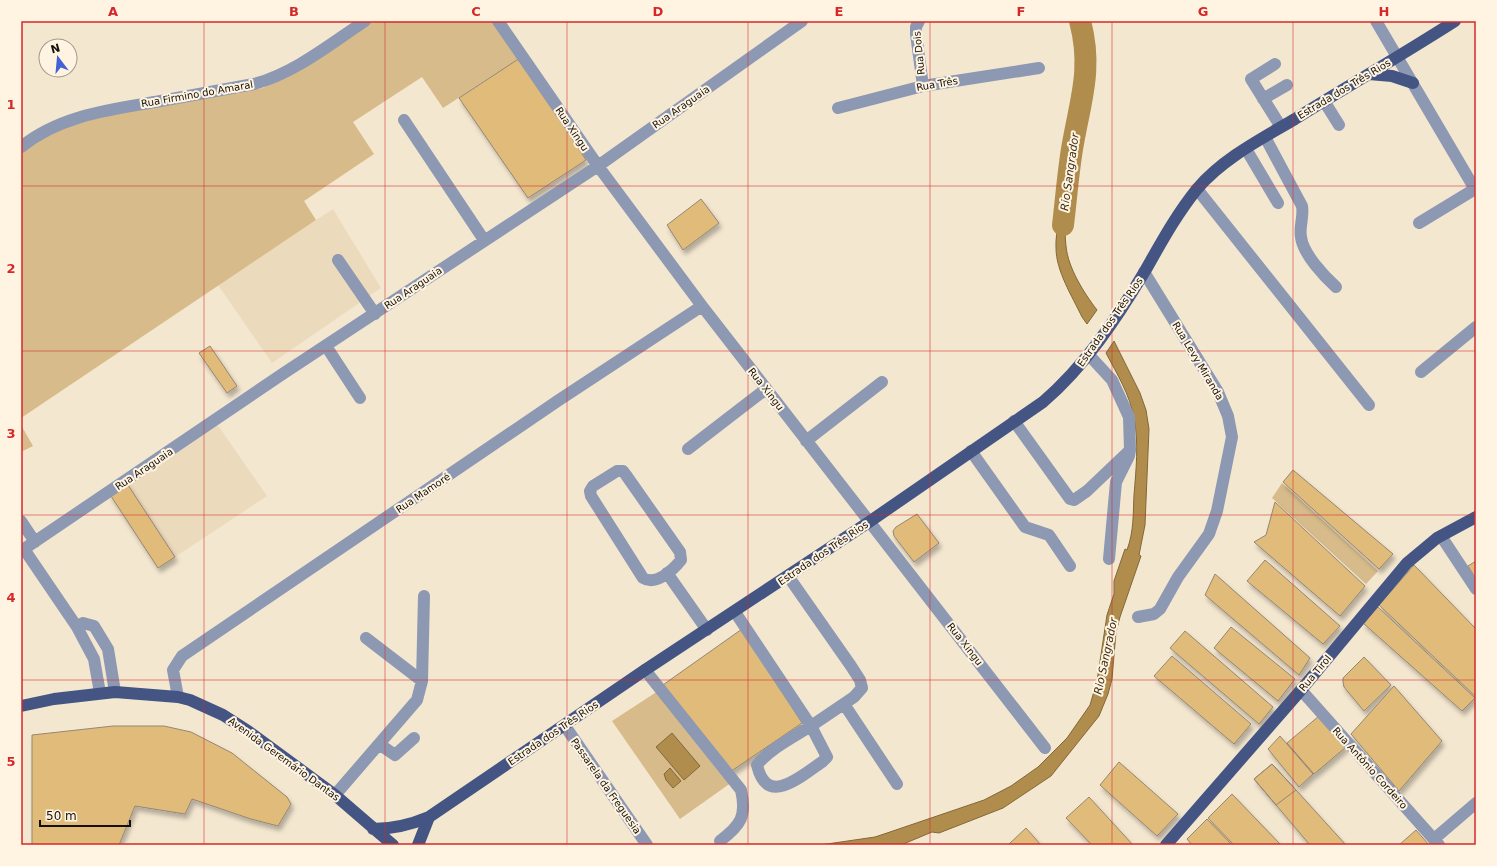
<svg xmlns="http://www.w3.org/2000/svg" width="1497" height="866" font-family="'DejaVu Sans',sans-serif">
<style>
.built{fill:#ecdabd}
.green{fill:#d7bb8a}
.water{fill:#b08d4c;stroke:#826838}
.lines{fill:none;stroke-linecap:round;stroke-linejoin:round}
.river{stroke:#b08d4c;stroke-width:22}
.building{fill:#e0bb7a;stroke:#948773;filter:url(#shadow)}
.minor{stroke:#8d98b3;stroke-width:12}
.major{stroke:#445583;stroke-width:12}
.grid{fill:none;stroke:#d62828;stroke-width:1;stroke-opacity:0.55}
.labels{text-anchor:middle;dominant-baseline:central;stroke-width:4;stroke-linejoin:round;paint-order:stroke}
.street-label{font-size:10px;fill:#151109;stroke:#fff4e2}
.water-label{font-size:11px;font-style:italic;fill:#3c2c0f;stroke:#fff4e2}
.neatline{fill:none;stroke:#d62828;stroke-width:1.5}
.grid-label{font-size:13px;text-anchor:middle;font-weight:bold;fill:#d62828}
</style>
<defs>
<filter id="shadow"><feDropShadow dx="2.5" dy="4.5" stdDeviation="2" flood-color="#0004"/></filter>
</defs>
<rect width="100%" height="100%" fill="#f4e7d0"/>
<path class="built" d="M333 209 381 288 272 363 218 285Z
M215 421 267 496 175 557 126 482Z"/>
<path class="green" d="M367 21H494L520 58 443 108 422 77 353 122 374 154 304 201 316 220 21 418V154L38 139 60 128 105 114 263 88 285 77Z
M21 425 33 446 21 452Z
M1282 483 1378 571 1366 584 1272 498Z
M658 691 735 780 680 819 612 721Z"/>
<path class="water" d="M1066 196C1066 213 1064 230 1066 246 1068 268 1084 293 1097 310L1087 324 1082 317C1072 296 1056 271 1056 248 1055 230 1062 213 1066 196Z
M1114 341 1140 393 1146 410 1149 429 1145 525 1139 555 1141 556 1120 617 1116 632 1112 679 1108 694 1099 716 1051 776 1003 808 939 833 932 832 901 845H820L875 837 887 833 984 800 1011 786 1038 767 1067 738 1090 705 1097 681 1107 615 1114 594V581L1125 549 1127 550C1134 531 1133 514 1134 495 1136 470 1139 443 1134 418 1130 395 1117 374 1106 353Z
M672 733 700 766 684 780 656 747Z
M670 768 681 781 673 788 666 780 664 774Z"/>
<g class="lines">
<path class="river" d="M1063 225C1066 200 1068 174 1072 149 1080 101 1093 70 1080 21"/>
</g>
<path class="building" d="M520 58 586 160 528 198 459 98Z
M701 199 719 223 683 250 667 225Z
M210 346 237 386 227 393 199 353Z
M1293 470 1393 554 1379 569 1283 482Z
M126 482 175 557 158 568 109 493Z
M1275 502 1365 586 1340 616 1254 542 1266 535Z
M917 514 939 543 914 562 894 536 893 531 896 527Z
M1265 560 1340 626 1323 644 1247 581Z
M1476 561V579L1468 566Z
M1414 565 1476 629V697L1379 605Z
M1215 574 1310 658 1299 675 1205 595Z
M1378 607 1475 698 1462 711 1363 623Z
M1231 627 1295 679 1278 701 1214 648Z
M742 629 802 723 730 772 660 687Z
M1185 631 1273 707 1259 724 1170 648Z
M1172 656 1251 724 1234 744 1154 676Z
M1364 657 1391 685 1364 711 1344 687 1343 682V678Z
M1394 686 1442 741 1399 791 1351 734Z
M1319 716 1346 747 1314 774 1287 743Z
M113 726H164L191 732 232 753 287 797 291 804 278 826 251 819 192 799 185 814 135 806 119 845H32V735Z
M1280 736 1313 774 1299 787 1268 749Z
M1119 762 1178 814 1157 836 1100 785Z
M1272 764 1296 790 1346 845H1310L1254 779Z
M1272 764 1296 790 1276 805 1254 779Z
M1232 794 1281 845H1234L1208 818Z
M1089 797 1133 845H1092L1066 818Z
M1207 819 1232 845H1192L1187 839Z
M1026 828 1041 845H1008Z
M1416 830 1429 845H1399Z"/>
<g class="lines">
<path class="minor" d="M498 21 598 166 702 306 1045 748
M919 21 916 27V34L923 86
M1376 21 1476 191
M1275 64 1251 79 1281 127
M1263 99 1287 85
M1324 101 1339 125
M838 108 923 86 1039 68
M404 120 484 240
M1265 137 1302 206C1304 217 1299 226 1301 237 1303 254 1324 276 1336 287
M21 147C59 116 108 110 155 102 188 96 221 90 254 84 295 73 330 44 365 21
M1246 149 1278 203
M1197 189 1369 405
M1419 223 1475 189
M338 260 375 314
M326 346 360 398
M1089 355 1112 380 1129 417 1130 450 1129 456 1116 482 1109 559
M1421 372 1476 327
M1014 421 1070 499 1074 500 1087 491 1128 452
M806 441 882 382
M688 449 766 389
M971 451 1025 527 1049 535 1070 566
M617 471H623L626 475 680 552 681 560C673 570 656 586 643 578L591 496 590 491 593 486Z
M21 521 35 542
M1441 536 1476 589
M24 549 77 627 94 659 100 693
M21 551 284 373 598 166 802 21
M667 573 707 630
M735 612 811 726 827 757 822 762C801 776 767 808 757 765 769 749 797 735 814 724L854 697 862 688 860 680 851 666 788 576
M1138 617 1154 614 1160 609 1178 577 1209 534 1217 511 1232 437 1228 416 1218 392 1144 272
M77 627 83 623 94 626 108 649 115 692
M366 638 422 681
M645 670 741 790C747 816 741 825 720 841
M1301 690 1439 845
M178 697 173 670 182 656 559 400 702 306
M844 704 897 784
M565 726 647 845
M379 744 395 755 414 738
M335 795 417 700 422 681 424 596
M1434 839 1476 803"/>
<path class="major" d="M1369 74 1392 76 1413 83
M21 706 54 699 115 692 178 697 190 700 223 715 248 731 335 795 393 845
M373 829C394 829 410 825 429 817L645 670 869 522 1043 402C1085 366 1117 318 1145 271 1161 243 1176 215 1197 189 1222 159 1261 139 1295 119 1348 86 1402 55 1455 21
M418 845 429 817
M1166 845 1301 690 1407 563 1437 538 1476 517"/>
</g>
<path class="grid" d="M204 21V845M385 21V845M567 21V845M748 21V845M930 21V845M1112 21V845M1293 21V845M21 186H1476M21 351H1476M21 515H1476M21 680H1476"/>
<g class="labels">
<g class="street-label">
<text transform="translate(919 53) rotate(-96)">Rua Dois</text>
<text transform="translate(937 84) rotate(-10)">Rua Três</text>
<text transform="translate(1344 89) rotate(-31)">Estrada dos Três Rios</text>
<text transform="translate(197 94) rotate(-10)">Rua Firmino do Amaral</text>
<text transform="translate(681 107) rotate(-35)">Rua Araguaia</text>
<text transform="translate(572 129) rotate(56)">Rua Xingu</text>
<text transform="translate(413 288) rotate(-34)">Rua Araguaia</text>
<text transform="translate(1110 322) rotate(-55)">Estrada dos Três Rios</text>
<text transform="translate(1198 361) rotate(59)">Rua Levy Miranda</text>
<text transform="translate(766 389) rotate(52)">Rua Xingu</text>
<text transform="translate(144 469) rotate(-34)">Rua Araguaia</text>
<text transform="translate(423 493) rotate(-34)">Rua Mamoré</text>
<text transform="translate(823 553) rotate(-34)">Estrada dos Três Rios</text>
<text transform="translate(965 644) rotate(52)">Rua Xingu</text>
<text transform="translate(1315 673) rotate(-50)">Rua Tirol</text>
<text transform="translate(553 733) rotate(-34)">Estrada dos Três Rios</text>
<text transform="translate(284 759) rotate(36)">Avenida Geremário Dantas</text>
<text transform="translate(1370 768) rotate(48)">Rua Antônio Cordeiro</text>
<text transform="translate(606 786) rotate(55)">Passarela da Freguesia</text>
</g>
<g class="water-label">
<text transform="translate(1070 172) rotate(-82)">Rio Sangrador</text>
<text transform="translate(1106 656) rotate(-78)">Rio Sangrador</text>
</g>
</g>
<rect width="1497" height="866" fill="none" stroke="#fff4e2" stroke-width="44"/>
<g transform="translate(58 58) rotate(344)"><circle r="19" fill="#fff4e2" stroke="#a1998b"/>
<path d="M0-3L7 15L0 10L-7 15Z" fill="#4262d5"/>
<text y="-6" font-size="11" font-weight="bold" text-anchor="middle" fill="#151109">N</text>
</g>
<path d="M40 820v6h90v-6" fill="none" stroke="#151109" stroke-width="2"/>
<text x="46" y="820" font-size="12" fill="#151109" stroke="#fff4e2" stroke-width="3" paint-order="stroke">50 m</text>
<rect x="22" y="22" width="1453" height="822" class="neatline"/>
<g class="grid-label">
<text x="113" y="16">A</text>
<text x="294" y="16">B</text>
<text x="476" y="16">C</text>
<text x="658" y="16">D</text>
<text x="839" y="16">E</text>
<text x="1021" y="16">F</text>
<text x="1203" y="16">G</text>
<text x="1384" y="16">H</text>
<text x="11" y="109">1</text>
<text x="11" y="273">2</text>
<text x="11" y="438">3</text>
<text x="11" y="602">4</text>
<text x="11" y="766">5</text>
</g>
</svg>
